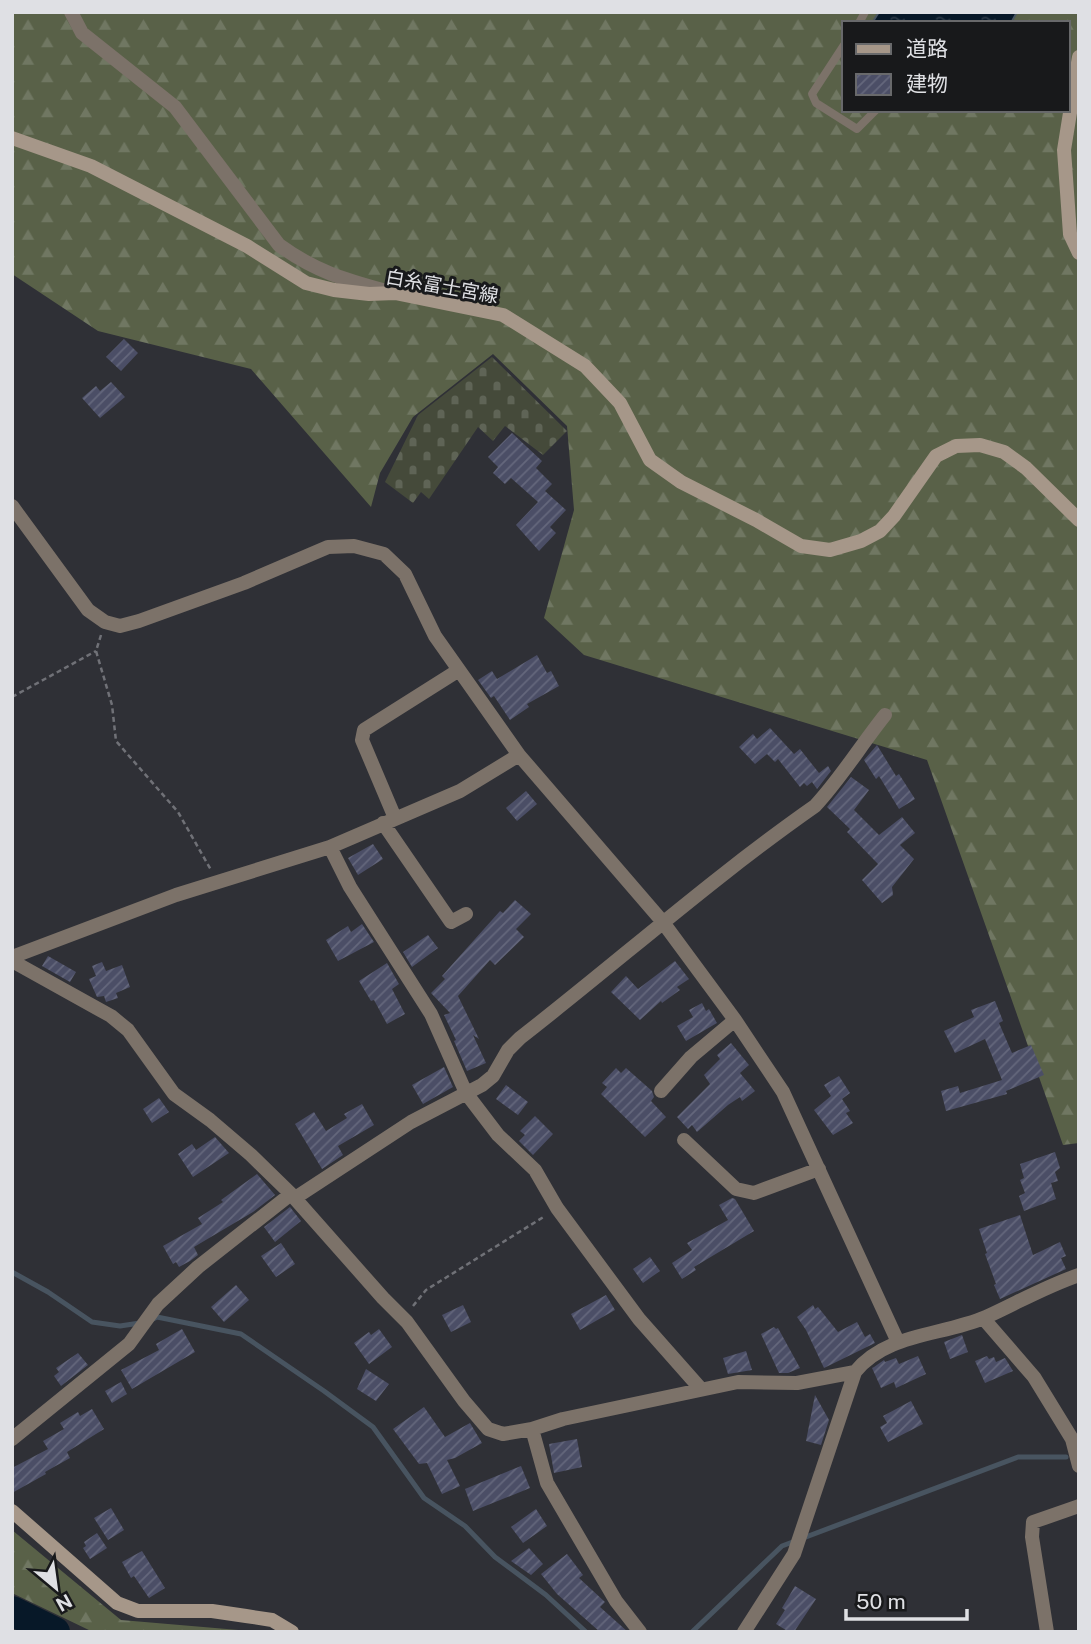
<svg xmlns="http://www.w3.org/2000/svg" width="1091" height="1644" font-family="'Public Sans','Noto Sans JP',sans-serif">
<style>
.forest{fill:url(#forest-firs);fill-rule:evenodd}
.cemetery{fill:url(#cemetery-stones)}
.water{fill:url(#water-ripples);stroke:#485460;stroke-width:2}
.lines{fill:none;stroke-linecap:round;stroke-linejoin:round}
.stream{stroke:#485460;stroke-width:5}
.river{stroke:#071828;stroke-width:30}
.building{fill:url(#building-hatch)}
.path{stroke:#707177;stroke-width:2.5;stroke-dasharray:5 3.5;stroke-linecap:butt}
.lane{stroke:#7c7269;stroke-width:8}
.street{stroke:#7c7269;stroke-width:14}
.secondary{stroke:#a69789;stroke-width:14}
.labels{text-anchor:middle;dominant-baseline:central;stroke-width:6;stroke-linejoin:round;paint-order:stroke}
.street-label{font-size:19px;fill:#dfe0e4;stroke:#18191b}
</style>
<defs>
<pattern id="forest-firs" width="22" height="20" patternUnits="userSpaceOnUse" patternTransform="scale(1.75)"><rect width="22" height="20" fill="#596148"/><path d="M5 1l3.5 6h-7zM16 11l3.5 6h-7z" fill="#707762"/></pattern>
<pattern id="cemetery-stones" width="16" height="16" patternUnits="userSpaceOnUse" patternTransform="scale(1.75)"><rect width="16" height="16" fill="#454a3a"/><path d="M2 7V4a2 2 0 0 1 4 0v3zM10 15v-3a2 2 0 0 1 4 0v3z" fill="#5f6456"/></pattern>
<pattern id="water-ripples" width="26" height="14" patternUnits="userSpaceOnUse" patternTransform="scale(1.75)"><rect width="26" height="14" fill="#071828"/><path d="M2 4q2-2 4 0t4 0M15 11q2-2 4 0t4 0" fill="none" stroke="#2b3947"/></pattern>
<pattern id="building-hatch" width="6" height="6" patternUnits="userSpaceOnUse" patternTransform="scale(1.75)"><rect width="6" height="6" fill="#4b4e66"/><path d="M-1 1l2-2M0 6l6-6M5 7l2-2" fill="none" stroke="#64677c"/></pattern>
</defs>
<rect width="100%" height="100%" fill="#2f3036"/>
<path class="forest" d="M12 12H1079V1143L1063 1145 927 760 584 655 544 618 574 510 567 426 493 354 413 417 380 473 371 507 251 369 98 331 12 274ZM844 23H1068V110H844Z
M12 1530 121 1620 263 1632H93L12 1593Z"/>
<path class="cemetery" d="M492 357 567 431 543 455 505 426 493 441 478 427 429 499 421 492 413 503 385 482 418 415Z"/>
<path class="water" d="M879 12H1017L1011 23H872Z"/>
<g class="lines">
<path class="stream" d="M12 1272 48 1292 92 1322 120 1326 140 1323
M153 1319 157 1317 241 1334 324 1391 373 1427 424 1498 465 1526 495 1557 546 1595 586 1632
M692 1632 782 1546 1018 1457H1066"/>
<path class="river" d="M12 1611 55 1632"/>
</g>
<path class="building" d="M124 339 138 353 121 371 106 357Z
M111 382 125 397 100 418 82 398 96 386 100 391Z
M512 433 542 461 536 468 552 484 545 491 566 510 550 527 556 533 539 551 516 525 538 502 511 478 505 484 493 473 498 467 488 457Z
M537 655 547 673 551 671 559 686 527 704 529 707 510 720 494 696 491 698 478 680 492 671 497 679Z
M770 728 794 754 800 749 819 773 828 766 831 771 817 789 812 782 807 786 804 783 800 787 778 759 775 762 767 754 755 764 739 747 753 734 757 739Z
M877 745 896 776 899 774 915 799 899 809 879 776 876 779 864 760Z
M851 777 869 790 854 810 879 835 902 817 915 833 900 845 914 859 892 887 893 895 882 903 862 880 878 864 847 832 850 829 827 807Z
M526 791 537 804 517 821 506 808Z
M373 844 383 859 358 875 348 858Z
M515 900 531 914 516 929 524 937 495 965 490 960 458 996 479 1039 473 1035 486 1063 467 1071 454 1041 456 1040 444 1015 450 1013 431 993 445 979 442 976 500 911 503 913Z
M362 924 374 942 338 961 326 940 348 926 351 932Z
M428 935 438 948 412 967 403 952Z
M48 956 76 972 70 982 42 966Z
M675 961 689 979 677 987 680 990 662 1003 661 1001 640 1020 611 992 626 976 638 989Z
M102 962 106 971 122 965 130 987 116 993 118 998 106 1002 104 996 97 997 89 979 96 976 92 966Z
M387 963 399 984 392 989 405 1014 387 1024 374 1000 371 1001 359 981Z
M995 1001 1003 1021 999 1023 1012 1053 1031 1045 1044 1075 1006 1091 1007 1094 946 1111 941 1091 958 1086 960 1093 1002 1080 985 1039 955 1053 944 1031 974 1017 971 1010Z
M702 1003 706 1011 709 1009 717 1023 686 1041 677 1026 693 1017 689 1010Z
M731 1043 749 1065 740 1073 755 1091 742 1101 740 1097 728 1105 697 1132 692 1125 688 1129 677 1117 710 1084 704 1075 720 1059 717 1055Z
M444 1067 453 1087 423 1104 412 1085Z
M616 1068 621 1073 626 1068 652 1091 654 1097 651 1101 666 1117 645 1137 601 1094 607 1087 602 1083Z
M839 1076 850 1093 842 1099 850 1111 846 1113 853 1123 833 1135 814 1110 831 1096 824 1085Z
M506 1085 528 1102 518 1115 496 1099Z
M159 1098 169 1112 152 1123 143 1109Z
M362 1104 374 1125 338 1146 343 1155 322 1169 295 1124 314 1112 326 1131 347 1118 344 1114Z
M535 1116 553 1134 533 1155 519 1141 525 1135 520 1131Z
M215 1137 229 1153 193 1177 178 1154 192 1144 196 1150Z
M1055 1152 1060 1168 1055 1172 1058 1181 1051 1183 1056 1199 1024 1211 1019 1196 1025 1193 1020 1180 1024 1178 1020 1164Z
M257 1174 275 1195 253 1212 194 1247 198 1255 190 1261 179 1267 176 1262 173 1264 163 1246 202 1224 198 1218 223 1202 221 1200Z
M732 1198 735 1199 754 1231 694 1267 696 1270 682 1279 672 1263 692 1250 687 1243 728 1220 719 1205Z
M290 1207 301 1221 275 1242 264 1227Z
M1020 1215 1033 1255 1060 1242 1066 1256 1061 1258 1066 1269 1000 1299 994 1285 996 1284 985 1254 987 1253 979 1229Z
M281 1243 295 1264 276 1277 261 1256Z
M650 1257 660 1271 643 1283 633 1269Z
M236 1285 249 1300 224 1322 211 1307Z
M606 1295 615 1310 580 1330 571 1314Z
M463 1305 471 1322 451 1332 442 1315Z
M813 1305 815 1309 818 1307 838 1332 857 1322 865 1337 870 1334 875 1343 824 1368 806 1330 797 1317Z
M774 1327 776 1329 778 1328 800 1368 788 1373H779L761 1334Z
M182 1329 195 1352 132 1389 121 1370 159 1350 156 1344Z
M379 1329 392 1347 369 1364 354 1343 369 1332 371 1335Z
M962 1335 968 1352 950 1359 944 1342Z
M746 1351 752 1370 728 1374 723 1358Z
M78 1353 88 1365 61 1386 54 1376 59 1372 56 1368Z
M918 1356 926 1374 896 1388 894 1382 881 1388 872 1368 874 1367 884 1360 885 1362 896 1358 899 1364Z
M987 1356 989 1359 994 1357 996 1362 1005 1358 1013 1371 985 1383 975 1361Z
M366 1369 389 1384 376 1401 357 1389Z
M121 1382 127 1394 112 1403 105 1391Z
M815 1395 829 1420 821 1445 806 1441Z
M911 1401 923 1424 888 1442 880 1427 887 1423 883 1416Z
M424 1407 445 1437 470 1423 482 1443 455 1458 447 1460 460 1486 442 1494 427 1463 419 1464 393 1429Z
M92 1409 104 1429 67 1452 70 1458 45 1472 46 1474 12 1493V1468L48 1449 43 1441 64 1429 60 1423 78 1412 80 1416Z
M577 1439 582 1467 554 1473 549 1444Z
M521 1466 530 1488 473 1511 465 1489Z
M111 1508 124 1530 108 1540 94 1518Z
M536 1509 547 1526 523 1543 511 1527Z
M97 1533 107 1548 90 1559 83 1548 86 1546 84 1542Z
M529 1548 543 1564 531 1575 511 1561Z
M142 1551 165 1588 149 1598 134 1576 131 1578 122 1562Z
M567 1554 583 1575 579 1578 605 1602 600 1607 628 1632H600L557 1594 541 1574Z
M795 1586 816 1599 794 1632H789L776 1624 785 1610 782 1608Z"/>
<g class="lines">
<path class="path" d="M101 635 96 651 112 705 116 741 178 812 211 870
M12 697 96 651
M413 1306 426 1290 545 1216"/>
<path class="lane" d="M859 23 865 12
M844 45 812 94 816 103 857 129 876 110"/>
<path class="street" d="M71 12 82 33 175 107 279 245C316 272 346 280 390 292
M12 506 88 610 105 622 120 626 139 621 244 583 328 547 354 546 384 554 405 574 435 636 519 755 662 921 735 1020 783 1092 898 1342
M395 818 362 740 364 730 459 670
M383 823 451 922 466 914
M330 847 350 887 431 1014 466 1093 498 1135 535 1170 557 1208 639 1319 700 1388
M12 957 176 895 330 847 460 791 519 755
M12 961 111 1016 128 1030 174 1094 210 1120 251 1155 291 1194 383 1298 407 1322 464 1401 488 1429 503 1434 532 1429 563 1419 738 1382 797 1383 855 1372
M661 1091 691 1057 735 1020
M684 1140 736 1189 754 1193 819 1169
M295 1198 411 1122 482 1085 493 1076 508 1050 520 1038C619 961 712 878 815 806 841 778 861 745 885 715
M983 1318 1034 1377 1072 1439 1079 1466
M532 1429 547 1483 616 1601 640 1632
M12 1439 129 1344 158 1304 198 1267 291 1194
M744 1632 794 1554 855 1372C886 1333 942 1336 986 1317 1017 1303 1046 1286 1079 1275
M1047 1632 1032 1537 1033 1522 1079 1506"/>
<path class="secondary" d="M1079 57 1064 150 1070 234 1079 253
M12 138 91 166 247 246 306 283 334 290 369 294 395 293 503 315 585 366 620 403 650 460 681 482 756 520 801 546 830 550 861 541 880 531 894 516 936 456 956 446 980 445 1004 452 1026 468 1079 520
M12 1511 117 1603 138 1611H212L246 1616 272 1620 292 1632"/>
</g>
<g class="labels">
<g class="street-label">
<text transform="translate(442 286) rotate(10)">白糸富士宮線</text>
</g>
</g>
<rect width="1091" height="1644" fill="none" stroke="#dfe0e4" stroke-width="28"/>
<rect x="842" y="21" width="228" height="91" fill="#18191b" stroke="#68696b" stroke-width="2"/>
<rect x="856" y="44" width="35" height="10" fill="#a69789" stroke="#68696b" stroke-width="2"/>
<text x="906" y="56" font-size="21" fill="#dfe0e4">道路</text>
<rect x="856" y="74" width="35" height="21" fill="url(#building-hatch)" stroke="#68696b" stroke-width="2"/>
<text x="906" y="91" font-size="21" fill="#dfe0e4">建物</text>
<g transform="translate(56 1588) rotate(151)" stroke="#18191b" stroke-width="5" paint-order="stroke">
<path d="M0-5L12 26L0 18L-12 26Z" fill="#dfe0e4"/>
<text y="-10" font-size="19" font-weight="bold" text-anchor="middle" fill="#dfe0e4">N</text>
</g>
<path d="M846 1609v10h121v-10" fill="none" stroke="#dfe0e4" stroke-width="3.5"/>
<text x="856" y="1609" font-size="21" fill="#dfe0e4" stroke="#18191b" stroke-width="5" paint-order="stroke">50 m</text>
</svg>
